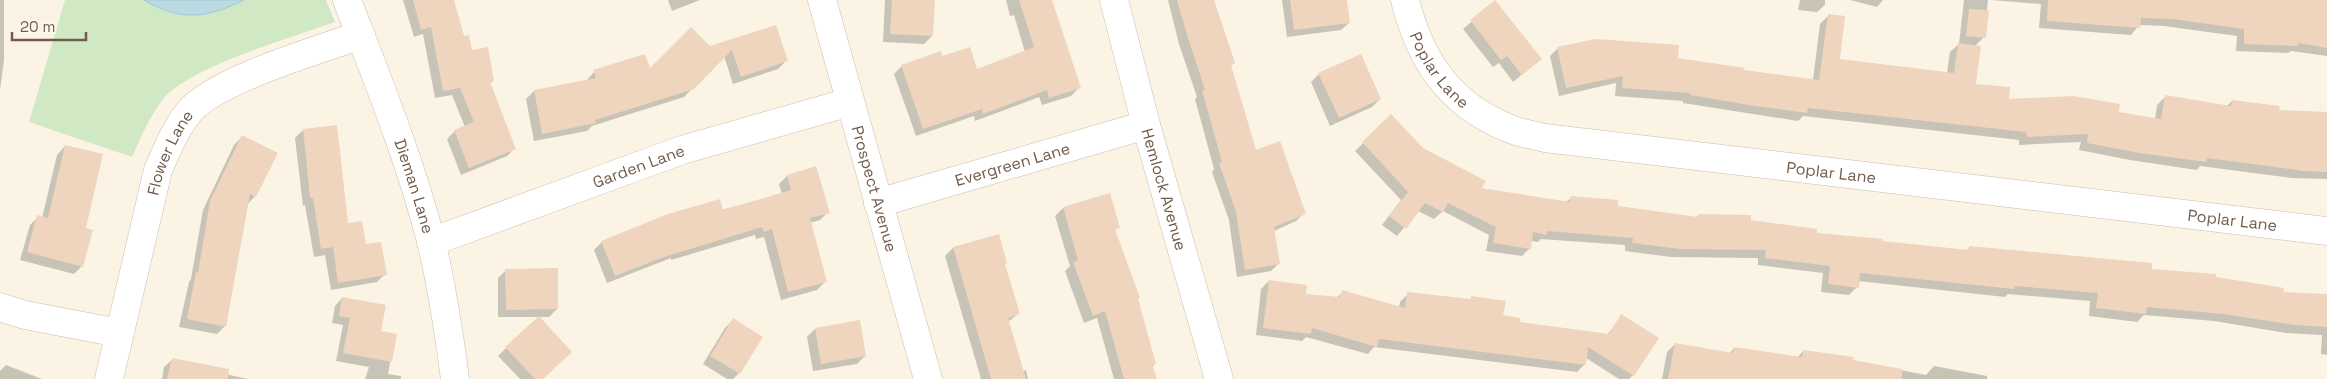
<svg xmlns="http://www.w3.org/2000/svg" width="2327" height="379" font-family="'Space Grotesk',sans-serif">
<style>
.green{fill:#d0e8c4}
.water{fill:#badbe3;stroke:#a1c9d4}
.shadow{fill:#0003}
.building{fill:#efd4be}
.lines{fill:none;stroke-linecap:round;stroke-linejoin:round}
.minor-casing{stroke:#ccbcac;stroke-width:29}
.tertiary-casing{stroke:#ccbcac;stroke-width:29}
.minor{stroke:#fff;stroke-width:28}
.tertiary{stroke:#fff;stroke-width:28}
.labels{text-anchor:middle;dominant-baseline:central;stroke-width:5;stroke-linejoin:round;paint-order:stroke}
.street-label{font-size:16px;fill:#725b4b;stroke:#fef7eb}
</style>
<rect width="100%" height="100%" fill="#fbf4e5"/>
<path class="green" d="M65 0H326L335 22C293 37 189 67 163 99 150 116 141 137 132 157L29 122Z"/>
<path class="water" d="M144 0H244C208 18 180 22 144 0Z"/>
<path class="shadow" d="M0 0H4V60L0 90Z
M403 0H453L464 37 471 51 493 81 489 84 515 148 507 156 461 175 447 139 455 131 465 127 452 95 435 98 423 34 414 37Z
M668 0H700L672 11Z
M885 0H934L932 36 924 44 883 42Z
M1006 0H1051L1079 88 1071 96 1042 105 1039 97 975 121 974 116 916 136 894 74 902 66 942 58 976 70 1025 52 1014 15 1010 16Z
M1168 0H1211L1234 63 1230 66 1255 151 1304 213 1296 221 1274 231 1279 263 1271 271 1237 277 1229 220 1212 172 1214 169 1195 99 1197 97 1179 44Z
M1282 0H1346L1349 23 1341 30 1287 37Z
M1800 0H1825V5L1817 12 1798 10Z
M1850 0H1883L1877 7Z
M1964 0H1988L1984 37 1975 46 1974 85 2007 100 2117 113 2155 120 2157 105 2165 97 2227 106 2232 101 2278 111 2327 113V179L2291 178 2200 166 2197 170 2130 160 2079 150 2081 142 2019 145V140L1803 116 1798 121 1683 103V101L1615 96 1616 83 1559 96 1550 56 1558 48 1676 59 1743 71 1813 80 1820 24 1828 16 1839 60 1947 73 1950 52 1959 44Z
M1991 0H2327V56L2291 51 2288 53 2236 51 2237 36 2164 26 2139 25 2131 35 2039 28 2041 4Z
M1495 2 1540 59 1513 82 1499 63 1493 67 1463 29Z
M775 27 786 61 778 69 733 84 724 56 684 97 592 126 587 131 534 141 526 99 534 91 586 81 594 72 649 71 710 47Z
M1319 74 1380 99 1372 107 1330 126 1311 82Z
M1391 116 1422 149 1481 189 1566 202 1571 198 1616 207 1696 218 1699 215 1750 221 1815 234 1881 242 1966 251 1969 248 2214 278 2282 293 2327 296V355L2321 354 2322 335 2286 333 2214 321 2144 315 2137 322 2089 316 2090 301 2008 294 2005 297 1858 281 1857 287 1849 295 1821 292 1823 273 1758 265V258L1671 257 1625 251V245L1541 239 1538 242 1531 241 1530 248 1522 256 1486 251 1489 235 1443 211 1434 219 1418 211 1397 236 1382 225 1401 200 1355 151Z
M303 130 347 225 365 245 385 274 377 282 331 290 325 255 314 257 305 205 303 206 295 138Z
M242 137 255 196 247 205 225 326 217 334 179 327 189 282 191 279 203 210 234 145Z
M65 146 84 229 82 266 74 274 20 260 30 225 38 217 42 218 57 155Z
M787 176 828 212 820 220 810 223 825 282 817 290 781 300 764 237 756 239 755 235 671 260V258L607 283 594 250 602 242 782 194 779 184Z
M1063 208 1118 227 1114 231 1137 300 1155 364 1152 367 1156 379H1114L1097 318 1084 323 1065 271 1070 266 1055 216Z
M998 235 1004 265 1018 314 1008 322 1023 371 1026 370 1028 379H981L945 256 953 248Z
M506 270 557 309 549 317H498V278Z
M1269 281 1304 295 1336 298 1343 292 1399 307 1400 302 1408 294 1469 300 1472 298 1502 317 1518 324 1607 335 1622 316 1633 375 1629 379H1619L1586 358 1585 364 1577 372 1374 347 1368 354 1306 337 1302 341 1256 335 1261 289Z
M342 298 380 332 395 335 388 374 401 376V379H365L369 367 336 361 343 325 332 323 335 306Z
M733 320 761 337 739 373 733 379H727L703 364 725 328Z
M859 322 865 356 857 364 813 371 807 337 815 329Z
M1675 344 1729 354 1734 348 1797 358 1803 351 1926 375 1934 366 1987 376V379H1662L1667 352Z
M506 348 542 379H520L498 356Z
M172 360 207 370 248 379H162L164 367Z
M6 365 42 379H0V371Z"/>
<path class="building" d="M413 0H454L464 36 469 35 472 50 488 47 494 81 490 82 516 149 469 168 454 130 474 122 460 88 443 91 431 27 421 30Z
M892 0H935L933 36 890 34Z
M1019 0H1052L1081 88 1049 98 1047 90 983 114 982 109 923 129 901 65 941 51 942 56 970 47 977 69 1034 47Z
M1177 0H1214L1235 63 1231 65 1256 150 1280 141 1306 214 1274 227 1280 264 1245 270 1236 212 1219 163 1222 162 1202 90H1205L1187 35Z
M1290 0H1347L1350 23 1294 30Z
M1495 0 1542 59 1522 75 1507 56 1501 60 1470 20Z
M2048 0H2327V48L2298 43V46L2244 44V29L2172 19 2141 18 2140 28 2047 21Z
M1969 9 1989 10 1986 38 1966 36Z
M1828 14 1845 16 1840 59 1954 73 1958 43 1981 46 1976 84 2010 87 2009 99 2073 96 2120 104 2119 112 2161 119 2165 95 2231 106 2232 100 2280 106 2279 110 2327 112V172L2304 171 2207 158 2206 162 2139 153 2087 143 2088 134 2027 137 2026 132 1808 108 1807 113 1755 106 1690 95V93L1622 88 1623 76 1566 88 1557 47 1596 39 1679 45 1678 58 1745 68 1744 70 1819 80Z
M776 25 788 61 741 77 732 50 694 89 595 120 596 123 542 134 534 90 596 78 593 70 645 54 650 68 691 27 710 46Z
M1361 54 1381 99 1339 118 1318 73Z
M1391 114 1423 148 1486 181 1482 188 1570 202 1571 196 1618 200V206L1698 217V214L1751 215V220L1817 229V233L1883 239 1882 241 1969 250V246L2152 263V269L2216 274V277L2284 288 2283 292 2327 294V327L2295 325 2223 314 2147 307 2146 314 2096 308 2098 293 2015 286 2014 289 1860 273 1859 288 1828 284 1830 266 1765 258 1766 250 1680 249 1632 243 1633 238 1547 231V235L1533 232 1531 249 1493 243 1496 227 1448 203 1443 212 1425 203 1406 229 1389 216 1408 192 1362 142Z
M337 125 348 223 362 221 366 244 381 242 387 275 338 283 333 247 321 249 313 198H310L303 129Z
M242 135 278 153 256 197 250 194 226 327 187 319 196 272 198 273 210 201Z
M65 145 103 154 86 228 93 230 83 267 27 252 37 215 48 218Z
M816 166 830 213 810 218 827 282 788 292 772 229 764 232 762 227 661 258 615 276 601 241 668 214 720 199 723 210 791 190 787 175Z
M1110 193 1120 228 1115 229 1140 298 1138 299 1156 364 1152 365 1157 379H1124L1105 311 1093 316 1073 262 1078 260 1063 207Z
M999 234 1007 263 1005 264 1020 314 1008 318 1026 379H991L953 247Z
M558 268V309L506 310 505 269Z
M1269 280 1307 285 1306 294 1340 297 1342 290 1405 308 1407 292 1471 299V296L1506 301 1503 315 1520 318V322L1609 334 1621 314 1659 338 1634 376 1588 347 1586 365 1379 339 1377 347 1312 328 1311 334 1263 328Z
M342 297 386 305 381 331 397 334 392 362 343 353 350 318 339 316Z
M539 316 572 352 543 379H535L505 347Z
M733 318 763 337 740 374 710 356Z
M860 320 866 356 821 364 815 328Z
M1675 343 1733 353 1734 347 1802 357 1803 350 1854 357 1853 360 1902 369V379H1668Z
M172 358 229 369 228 379H167Z"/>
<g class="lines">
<defs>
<g id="minor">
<path id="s1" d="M347 0C377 79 410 159 431 241 442 286 449 333 455 379"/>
<path id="s2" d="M1114 0 1146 125 1219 379"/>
<path id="s3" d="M1405 0C1420 60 1449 104 1508 128 1519 133 1533 135 1545 138L2327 231"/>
<path id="s4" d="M878 203 1146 125"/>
<path id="s5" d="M431 242 682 150 850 102"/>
<path d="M0 307 25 315 119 333"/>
<path id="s6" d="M109 379 158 170C167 150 175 129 189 112 215 80 319 50 361 35"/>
</g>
<g id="tertiary">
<path id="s7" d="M822 0 928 379"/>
</g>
</defs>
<use href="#minor" class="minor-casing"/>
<use href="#tertiary" class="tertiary-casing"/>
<use href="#minor" class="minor"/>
<use href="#tertiary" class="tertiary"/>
</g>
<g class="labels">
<g class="street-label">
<text stroke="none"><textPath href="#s3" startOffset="79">Poplar Lane</textPath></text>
<text stroke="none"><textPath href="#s6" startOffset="235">Flower Lane</textPath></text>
<text stroke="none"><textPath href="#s4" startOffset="140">Evergreen Lane</textPath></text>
<text stroke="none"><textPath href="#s5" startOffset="221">Garden Lane</textPath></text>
<text stroke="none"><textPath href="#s3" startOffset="498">Poplar Lane</textPath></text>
<text stroke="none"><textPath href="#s1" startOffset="198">Dieman Lane</textPath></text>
<text stroke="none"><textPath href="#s7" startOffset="196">Prospect Avenue</textPath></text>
<text stroke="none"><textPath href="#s2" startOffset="196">Hemlock Avenue</textPath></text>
<text stroke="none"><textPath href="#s3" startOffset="902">Poplar Lane</textPath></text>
</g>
</g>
<path d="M12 32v8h74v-8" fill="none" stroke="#725b4b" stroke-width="2.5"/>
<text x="20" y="32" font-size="15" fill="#725b4b" stroke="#fef7eb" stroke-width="4" paint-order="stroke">20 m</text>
</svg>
